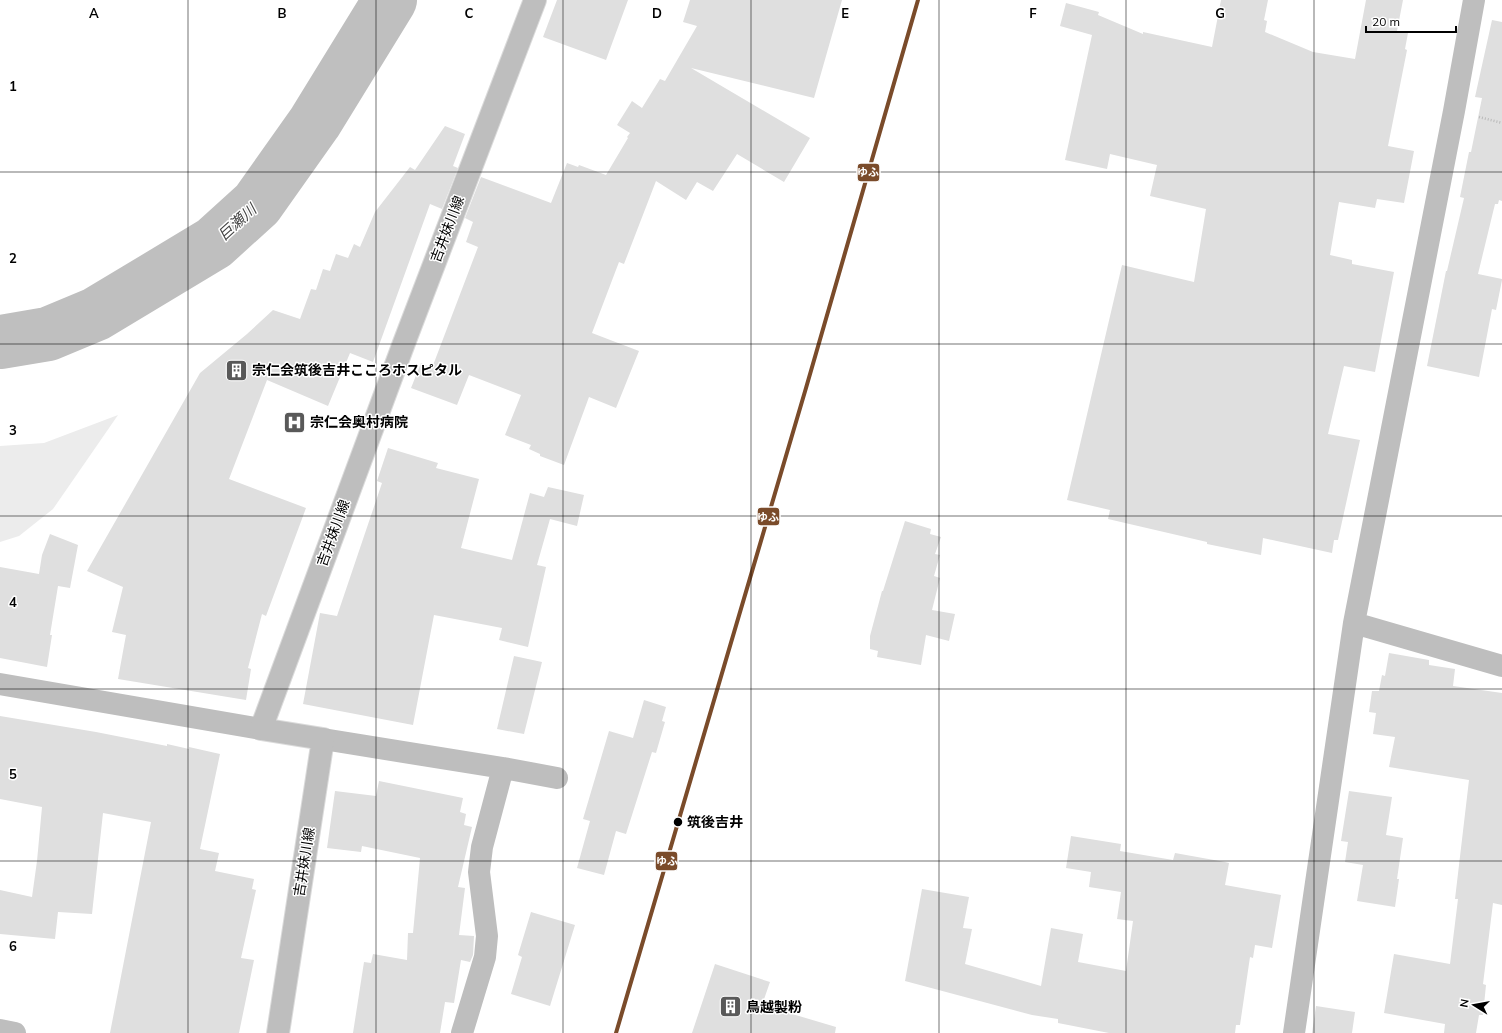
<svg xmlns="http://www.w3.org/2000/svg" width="1502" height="1033" font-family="Mulish,'Noto Sans JP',sans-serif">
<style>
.green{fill:#ececec}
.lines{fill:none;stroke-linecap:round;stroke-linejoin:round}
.river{stroke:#bfbfbf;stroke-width:54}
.building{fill:#dfdfdf}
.major-casing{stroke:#dbdbdb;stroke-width:24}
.path{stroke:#b9b9b9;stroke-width:2.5;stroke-dasharray:1 2;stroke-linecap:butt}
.minor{stroke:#bebebe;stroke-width:22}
.major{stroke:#bebebe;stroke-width:22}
.rail-1-casing{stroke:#fff;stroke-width:7}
.rail-1{stroke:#7a4b2a;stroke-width:4}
.grid{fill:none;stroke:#000;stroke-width:1;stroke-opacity:0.55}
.stop-dot{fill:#000;stroke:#fff;stroke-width:1.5}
.labels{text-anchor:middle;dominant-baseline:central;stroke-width:3;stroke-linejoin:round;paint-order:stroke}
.street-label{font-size:14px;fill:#000;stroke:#fff}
.poi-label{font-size:14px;font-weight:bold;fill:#000;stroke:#fff;text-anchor:start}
.stop-label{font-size:14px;font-weight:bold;fill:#000;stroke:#fff;text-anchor:start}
.water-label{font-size:15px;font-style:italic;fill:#444;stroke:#fff}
.grid-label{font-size:13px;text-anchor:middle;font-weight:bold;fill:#000;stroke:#fff;stroke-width:3;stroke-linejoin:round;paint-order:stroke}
.line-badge{stroke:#fff;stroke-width:1.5}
.badge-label{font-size:11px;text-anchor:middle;font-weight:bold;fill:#fff}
</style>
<rect width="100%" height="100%" fill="#fff"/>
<path class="green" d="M118 415 53 509 19 536 0 542V446L44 443Z"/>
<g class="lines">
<path class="river" d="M0 342 48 334 96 314 214 243 257 204 315 122 390 0"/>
</g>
<path class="building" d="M557 0H628L606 60 543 37Z
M690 0H842L814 98 691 68 810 138 784 182 737 154 713 191 697 182 686 200 656 181 624 264 619 262 592 333 639 351 616 408 589 397 564 465 540 456V454L529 449 531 445 505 435 521 395 469 375 457 405 411 388 421 363 432 368 478 247 466 242 473 222 465 218 481 177 551 203 567 163 578 167 579 165 606 175 628 138 627 137 630 133 617 125 632 101 642 108 660 79 665 81 697 26 683 22Z
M1221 0H1268L1264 20 1267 21 1265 32 1313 52 1355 59 1366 0H1403L1397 31 1408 33 1405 49 1407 50 1388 146 1414 151 1404 203 1377 199 1375 208 1339 202 1330 255 1352 260V264L1394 272 1375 372 1344 366 1328 434 1360 440 1338 540H1334L1332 553 1263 538 1261 555 1207 544V542L1108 519 1110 510 1067 500 1122 265 1194 282 1206 209 1150 196 1157 165 1110 154 1107 169 1065 160 1092 35 1060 26 1066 3 1099 12 1098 15 1143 34V32L1212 47Z
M1492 20 1502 22V201L1499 200 1498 204H1495L1478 274 1502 279V280L1496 310 1492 309 1479 377 1427 366 1446 271H1447L1464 198 1460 197 1469 152H1471L1482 98 1475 97Z
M445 126 465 134 453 166 458 168 442 209 430 204 373 362 350 353 328 406 267 380 229 479 306 508 266 616 262 614 248 668 251 669 246 700 118 679 126 635 112 632 123 587 87 571 200 373 247 334 273 310 300 319 311 289 316 290 323 269 330 271 336 254 348 258 354 244 360 247 375 212 410 167 415 170Z
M388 448 438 463 436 468 479 479 461 548 512 560 530 493 544 497 548 487 584 495 577 526 550 519 537 565 546 567 528 647 499 640 502 628 434 615 413 725 303 704 320 613 337 616 382 483 377 481Z
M905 521 931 529 930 534 941 537 935 554 940 555 934 576 940 578 932 610 955 614 949 641 926 635 921 665 877 657 878 651 870 649V636L882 591H883Z
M50 534 78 545 70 588 58 586 50 635H52L47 667 0 658V567L39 574 42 555Z
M1389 653 1429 660V665L1455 669 1453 686 1502 693V905L1493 903 1483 984 1486 985 1483 1015H1479L1476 1033H1444L1445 1024 1384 1013 1394 954 1450 964 1458 899H1455L1469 780 1389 767 1395 737 1373 734 1376 713 1369 712 1372 691H1379L1382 675 1385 676Z
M514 656 542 662 524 734 497 729Z
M644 700 666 707 662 721 665 722 656 753 652 752 626 834 616 831 604 875 577 868 590 821 583 819 609 731 633 738Z
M0 716 96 732 167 746V744L189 749V747L220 754 200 849 219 853 215 871 254 879 252 889 256 890 241 958 254 960 239 1033H110L151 822 103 813 92 914 58 912 55 939 0 934V890L32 897 37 861 42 807 0 799Z
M379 781 463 798 460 812 466 814 464 825 472 827 458 887 465 888 459 935 474 936 473 955 470 962 461 960 454 1003 445 1002 440 1033H353L364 962 371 963 373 954 407 960 408 933H413L420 858 362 846 361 852 327 848 335 791 376 796Z
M1349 791 1392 797 1386 835 1403 838 1397 879H1399L1395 907 1357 901 1363 865 1345 862 1348 842 1341 841Z
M1071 836 1121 844 1120 851 1173 860 1175 853 1225 862 1229 863 1225 885 1281 895 1272 948 1255 945 1253 958 1250 957 1240 1025H1236L1235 1033H1109L1058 1023V1019L1032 1015 905 981 922 889 969 897 963 928 972 929 965 964 1041 986 1051 928 1083 934 1078 962 1126 971 1133 921 1117 919 1121 892 1089 887 1091 872 1066 868Z
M531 912 575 925 550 1006 511 994 522 957 518 955Z
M715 964 770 982 762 1005 836 1027 835 1033H692Z
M1316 1006 1355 1012 1352 1033H1312Z"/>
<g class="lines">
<defs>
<path id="major" d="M278 1033 323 739 261 729 404 343 535 0"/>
</defs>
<use href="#major" class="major-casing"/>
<path class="path" d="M1479 117 1502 123"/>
<path class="minor" d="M1354 623 1502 666
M0 684 261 729
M323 739 503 768 557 778
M0 1030 15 1033
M462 1033 485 957 487 936 479 872 482 847 503 768
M1294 1033 1354 623 1454 111 1474 0"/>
<use href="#major" class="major"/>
<defs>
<path id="rail-1" d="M616 1033 806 388 918 0"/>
</defs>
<use href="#rail-1" class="rail-1-casing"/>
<use href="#rail-1" class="rail-1"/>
</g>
<path class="grid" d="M188 0V1033M376 0V1033M563 0V1033M751 0V1033M939 0V1033M1126 0V1033M1314 0V1033M0 172H1502M0 344H1502M0 516H1502M0 689H1502M0 861H1502"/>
<defs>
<symbol id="building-square" viewBox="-11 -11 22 22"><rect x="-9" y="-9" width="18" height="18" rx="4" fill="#595959" stroke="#fff"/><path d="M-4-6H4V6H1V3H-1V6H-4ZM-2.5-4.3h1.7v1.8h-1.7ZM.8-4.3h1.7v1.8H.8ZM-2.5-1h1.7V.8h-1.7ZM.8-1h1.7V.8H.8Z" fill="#fff"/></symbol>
<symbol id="hospital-square" viewBox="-11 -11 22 22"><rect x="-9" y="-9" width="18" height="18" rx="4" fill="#595959" stroke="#fff"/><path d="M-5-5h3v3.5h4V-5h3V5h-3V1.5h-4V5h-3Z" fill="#fff"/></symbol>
</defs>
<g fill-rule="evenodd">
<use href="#building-square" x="224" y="358" width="25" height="25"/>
<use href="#hospital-square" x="282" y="410" width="25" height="25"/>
<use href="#building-square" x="718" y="994" width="25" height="25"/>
</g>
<circle class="stop-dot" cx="678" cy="822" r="5"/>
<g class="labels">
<g class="street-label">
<text transform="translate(447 229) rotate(-69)">吉井妹川線</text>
<text transform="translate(333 533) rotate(-70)">吉井妹川線</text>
<text transform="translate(304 862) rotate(-81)">吉井妹川線</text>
</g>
<g class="poi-label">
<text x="252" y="370">宗仁会筑後吉井こころホスピタル</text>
<text x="310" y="422">宗仁会奥村病院</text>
<text x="746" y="1007">鳥越製粉</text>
</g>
<g class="stop-label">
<text x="687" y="822">筑後吉井</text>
</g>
<g class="water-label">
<text transform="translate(237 222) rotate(-42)">巨瀬川</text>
</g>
</g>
<g class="grid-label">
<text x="94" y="18">A</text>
<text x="282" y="18">B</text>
<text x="469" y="18">C</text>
<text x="657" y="18">D</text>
<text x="845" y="18">E</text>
<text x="1033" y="18">F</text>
<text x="1220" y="18">G</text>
<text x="13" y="91">1</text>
<text x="13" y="263">2</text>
<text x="13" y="435">3</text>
<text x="13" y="607">4</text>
<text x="13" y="779">5</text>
<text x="13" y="951">6</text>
</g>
<g class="line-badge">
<rect x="857" y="163" width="23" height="19" rx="4" fill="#7a4b2a"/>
<rect x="757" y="507" width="23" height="19" rx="4" fill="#7a4b2a"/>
<rect x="655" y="851" width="23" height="20" rx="4" fill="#7a4b2a"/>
</g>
<g class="badge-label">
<text x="868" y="176">ゆふ</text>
<text x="768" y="521">ゆふ</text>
<text x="667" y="865">ゆふ</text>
</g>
<g transform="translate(1474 1005) rotate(281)" stroke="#ffffff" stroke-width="3" paint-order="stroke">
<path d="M0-3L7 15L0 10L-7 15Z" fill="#000000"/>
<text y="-6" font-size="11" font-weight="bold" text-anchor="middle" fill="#000000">N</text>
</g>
<path d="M1366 26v6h90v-6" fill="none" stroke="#000000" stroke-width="2"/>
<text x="1372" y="26" font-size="12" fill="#000000" stroke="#ffffff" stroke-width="3" paint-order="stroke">20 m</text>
</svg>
